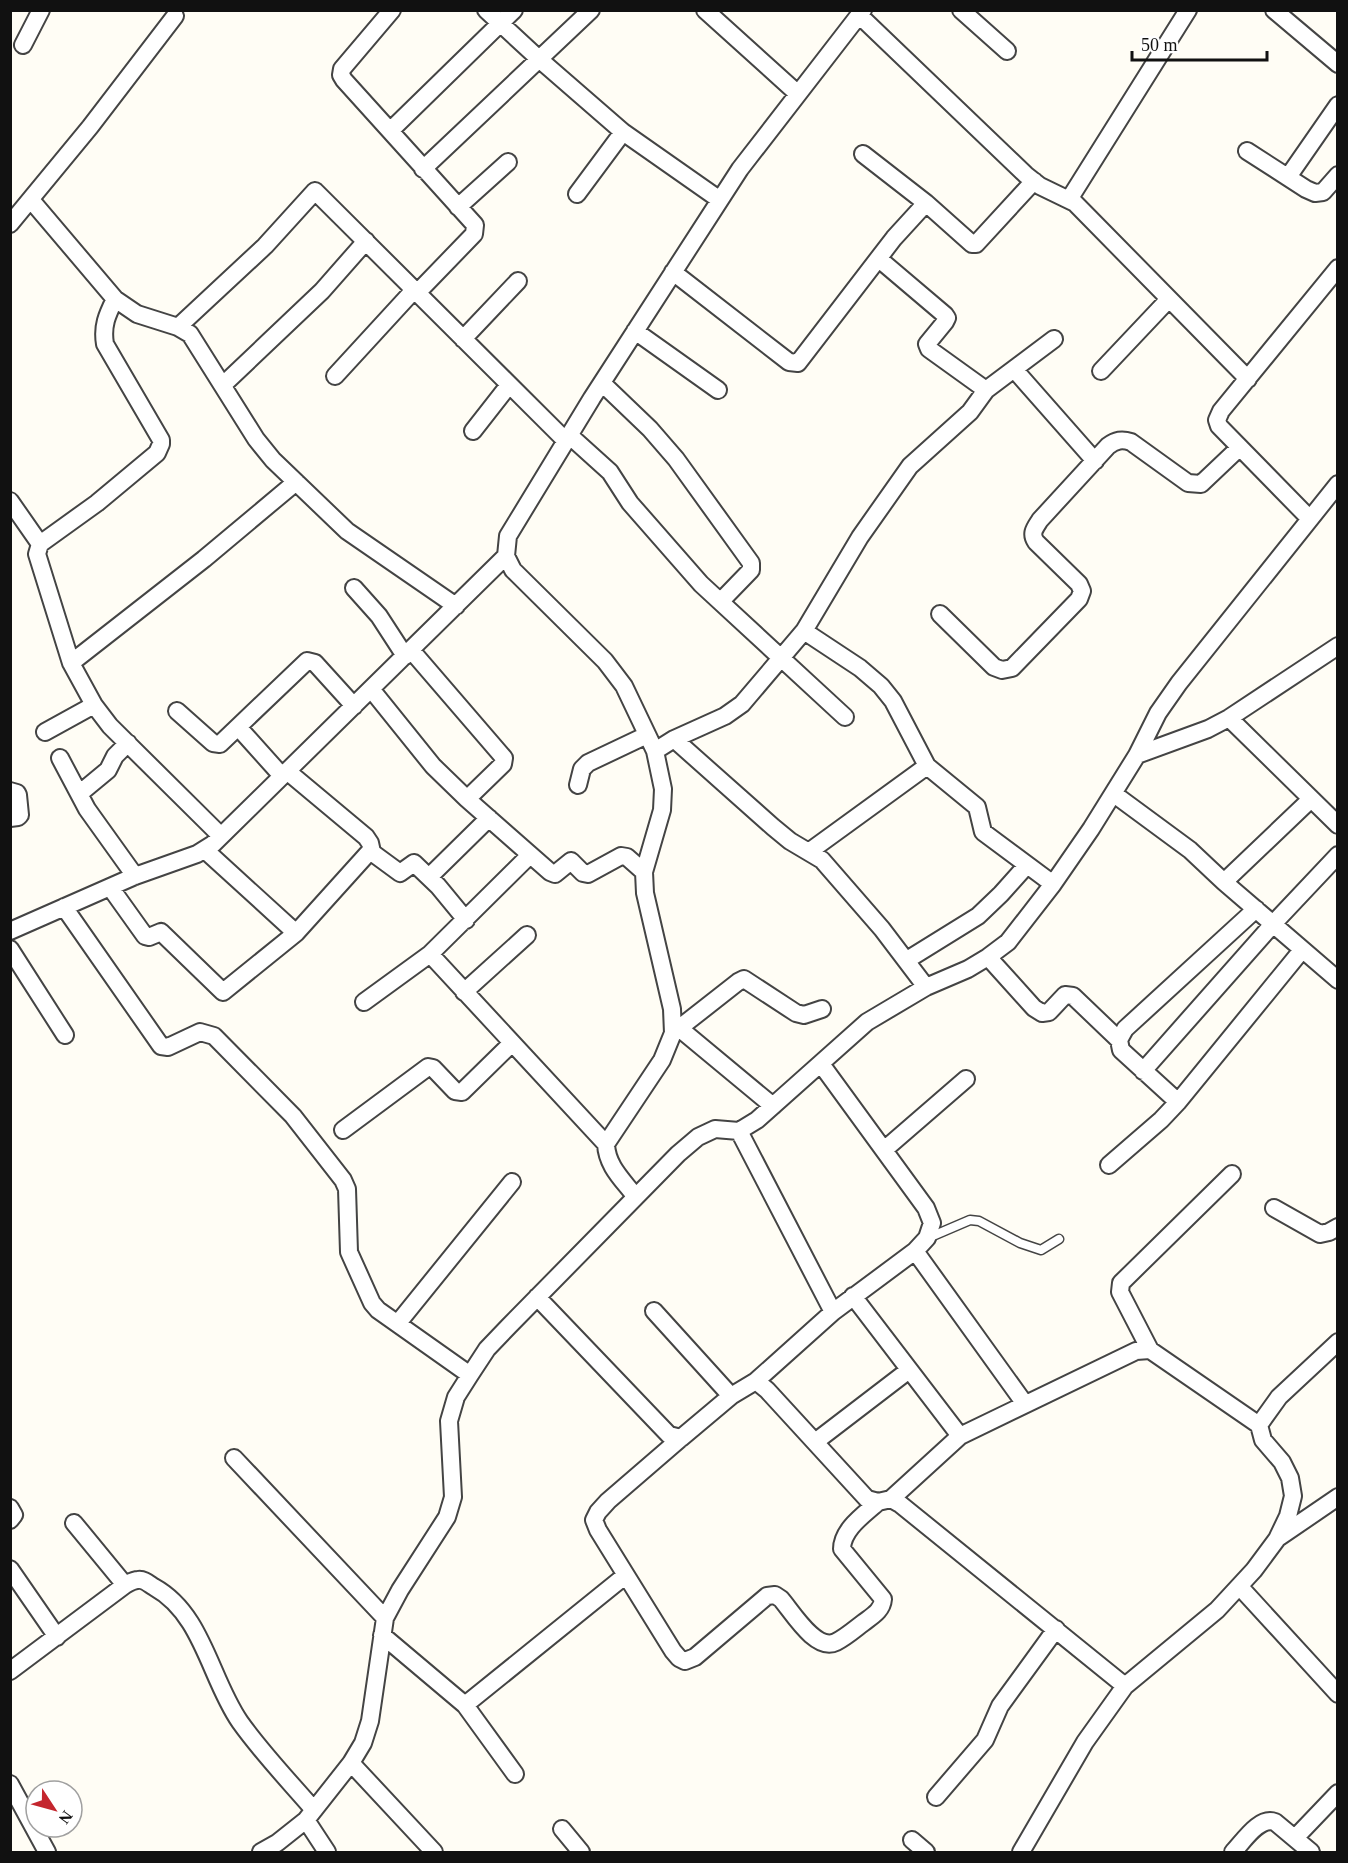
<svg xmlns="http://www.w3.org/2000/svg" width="1348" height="1863" font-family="Georgia,serif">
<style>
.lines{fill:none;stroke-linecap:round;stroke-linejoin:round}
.lane-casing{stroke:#444;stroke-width:11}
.street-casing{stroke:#444;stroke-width:20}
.lane{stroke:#fff;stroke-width:8}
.street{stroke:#fff;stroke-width:16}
</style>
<rect width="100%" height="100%" fill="#fffdf5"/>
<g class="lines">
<defs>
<path id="lane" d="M928 1238 970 1220 979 1221 1020 1243 1041 1250 1059 1239"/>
<path id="street" d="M392 10 342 69 341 75 344 80 475 225 474 234 417 293
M486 10 539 59 623 132 720 200
M705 10 798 94
M961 10 1007 51
M1188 10 1070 198 1248 379
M1274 10 1338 64
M859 15 1026 175 1040 186 1073 202
M23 45 41 10
M391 130 514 10
M1247 151 1306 189 1315 193 1323 192 1338 175
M863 154 926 203 972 244H976L1034 181
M423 169 591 10
M1288 177 1338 105
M577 194 623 132
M31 200 115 299 137 314 178 327 190 334 256 439 273 460 347 531 456 606
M458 207 508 162
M10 224 90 127 175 16
M879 259 945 315 947 318 945 322 927 344 929 349 986 390
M673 272 789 362 798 363 894 238 926 203
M115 299C107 315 102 326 105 344L161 440V444L157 453 97 503 40 544 37 554 71 663 94 705 110 726 221 836
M178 327 265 246 315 191 566 441
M635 331 718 390
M463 339 518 281
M1014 369 1095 461
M1101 371 1169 299
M335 376 414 290
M602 383 650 429 676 459 751 563V570L721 601
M223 385 322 291 366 241
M473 431 509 385
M569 435 610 472 630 503 701 584 845 717
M10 501 40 544
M1310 519 1219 426 1217 420 1221 411 1338 268
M354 588 379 616 405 656
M940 614 994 667 1002 670 1012 668 1079 599 1082 591 1079 584 1036 542C1030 533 1035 528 1040 520L1108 446C1116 440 1122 439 1131 442L1188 483 1201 484 1239 448
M804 631 860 668 881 686 893 701 927 766 977 807 983 832 1053 884
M411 650 504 758 503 764 467 799
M71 663 204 559 296 482
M371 689 433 766 467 799 550 872 555 874 571 861 583 873 588 874 621 856 627 857 644 872
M177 711 213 743 220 744 307 661 315 663 354 706
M1229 718 1338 825
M238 727 282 776
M45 732 94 705
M674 739 773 827 790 841 822 860 882 929 926 987
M655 751 624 686 605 661 513 570 506 556 508 536 592 398 740 169 863 10
M1137 755 1208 729 1229 718 1338 646
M60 758 87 809 135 876
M287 771 366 837 370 843 372 852
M578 785 582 769 588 763 647 735
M10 791 17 793 18 795 20 815 18 817 10 818
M79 794 108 770 115 756 128 743
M1114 794 1190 850 1224 882 1338 980
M205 850 296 933
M810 851 927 766
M429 877 489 818
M1224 882 1310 800
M110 887 145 936 149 937 161 932 223 992 296 933 370 851 400 873 414 863 438 886 466 920
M64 907 161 1046 168 1047 200 1032 214 1036 293 1116 343 1180 347 1189 349 1252 372 1303 378 1310 470 1375
M10 931 135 876 197 854 213 844 506 556
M10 949 65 1035
M430 954 606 1144
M988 957 1034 1008 1042 1013 1049 1012 1065 995 1073 996 1119 1040
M907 960 978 916 1001 894 1027 865
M464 992 527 935
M364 1002 430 954 530 855
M679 1028 773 1106
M673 1033 738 982 744 979 796 1013 804 1015 822 1009
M1143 1071 1273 924 1338 855
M1178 1102 1121 1050 1119 1040 1125 1029 1256 909
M343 1130 428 1067 433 1068 455 1091 462 1092 511 1044
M739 1131 833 1312
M884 1150 966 1079
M1109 1165 1161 1120 1178 1102 1302 950
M635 1196C622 1179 607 1166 606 1144L662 1060 673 1033 672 1009 645 893 644 872 662 810 663 789 655 751 674 739 725 716 742 704 804 631 860 537 910 466 970 412 986 390 1054 339
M1274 1208 1320 1234 1329 1232 1338 1227
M915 1251 1025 1404
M853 1296 960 1436
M537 1297 669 1435 681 1438 731 1396 756 1381 767 1390 867 1499 878 1502 891 1499 900 1504 1125 1686
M654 1311 731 1396
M398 1323 512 1182
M1150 1350 1120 1292 1121 1283 1232 1174
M756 1381 833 1312 915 1251 927 1238 932 1223 926 1208 821 1064
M681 1438 608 1501 598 1512 594 1520 598 1530 673 1651 679 1658 685 1661 695 1657 767 1596 775 1595 781 1599C793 1613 816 1652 836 1642 846 1637 855 1629 863 1623 872 1616 882 1611 883 1599L842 1549C842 1529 865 1514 878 1502
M815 1442 909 1370
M234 1458 385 1618
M891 1499 960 1436 1136 1351 1150 1350 1259 1425
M10 1508 14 1515 10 1520
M74 1523 125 1585
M1278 1538 1338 1497
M10 1569 57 1637
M1240 1587 1338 1694
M382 1635 465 1705 515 1774
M10 1671 125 1585C129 1583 133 1580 138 1580 144 1579 149 1584 154 1587 203 1614 210 1679 240 1722 262 1753 289 1781 314 1810
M465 1705 626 1575
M351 1763 434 1852
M10 1784 47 1852
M936 1797 985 1740 1000 1706 1056 1629
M306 1820 327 1852
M562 1829 581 1852
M1295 1838 1338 1793
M912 1840 926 1852
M261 1852 277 1843 306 1820 351 1763 363 1743 370 1721 385 1618 400 1590 447 1517 453 1497 449 1421 456 1397 470 1375 487 1349 509 1326 678 1154 698 1137 715 1129 739 1131 757 1120 867 1022 926 987 968 969 988 957 1008 942 1053 884 1091 829 1137 755 1158 713 1179 683 1338 484
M1021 1852 1085 1742 1125 1686 1217 1610 1254 1570 1277 1539 1288 1516 1293 1496 1290 1478 1282 1462 1263 1440 1259 1425 1279 1397 1338 1342
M1233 1852C1243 1842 1259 1816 1275 1822L1311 1852"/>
</defs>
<use href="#lane" class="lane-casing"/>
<use href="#street" class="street-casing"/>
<use href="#lane" class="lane"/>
<use href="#street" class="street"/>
</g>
<rect width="1348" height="1863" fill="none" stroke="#111111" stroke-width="24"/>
<g transform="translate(54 1809) rotate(126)"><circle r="28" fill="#ffffff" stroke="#a0a0a0" stroke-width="1.5"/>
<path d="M0-4.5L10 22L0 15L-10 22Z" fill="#c4262e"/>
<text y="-9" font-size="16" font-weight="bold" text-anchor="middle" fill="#111111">N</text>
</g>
<path d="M1132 51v9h135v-9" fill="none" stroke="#111111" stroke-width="3"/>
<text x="1141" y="51" font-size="18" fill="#111111" stroke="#ffffff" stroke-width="4.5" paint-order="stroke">50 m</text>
</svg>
